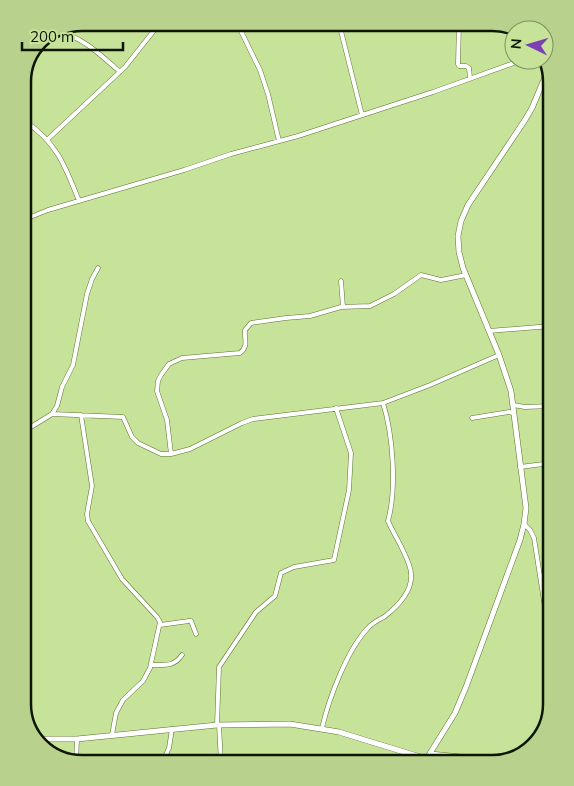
<svg xmlns="http://www.w3.org/2000/svg" width="574" height="786" font-family="Mulish,sans-serif">
<style>
.lines{fill:none;stroke-linecap:round;stroke-linejoin:round}
.street-casing{stroke:#5c742e;stroke-width:5}
.secondary-casing{stroke:#5c742e;stroke-width:6}
.street{stroke:#fff;stroke-width:4}
.secondary{stroke:#fff;stroke-width:5}
.rim{fill:none;stroke:#0d1600;stroke-width:2.5}
</style>
<rect width="100%" height="100%" fill="#c7e299"/>
<g class="lines">
<defs>
<path id="street" d="M237 23 260 70 268 94 279 141
M339 23 362 115
M459 23 458 64 459 66H466L469 68 470 78
M42 39C49 39 54 34 61 34 80 34 106 60 120 72
M23 120C56 141 65 165 79 201
M48 139 125 67 160 23
M23 220 48 210 184 170 231 154 298 136 433 92 522 60
M341 281 343 307
M489 331 551 326
M513 405 525 407 551 406
M52 414 57 406 62 387 73 365 87 294 92 279 98 268
M81 415 92 486 87 514 88 521 122 579 157 617 160 622 150 668 143 681 123 700 116 713 112 735
M472 418 509 412 514 413
M23 430 31 427 52 414 123 417 132 437 138 443 161 454H171L190 449 242 423 253 419 383 403 430 385 499 355
M171 454 167 420 157 391 158 381 161 375 169 364 182 358 240 353C249 346 244 339 245 330L251 323 286 318 310 316 341 307 370 306 394 294 421 275 441 280 466 275
M520 467 551 463
M524 524 530 530 534 538 549 633 551 659
M541 576 551 574
M160 625 189 621H191L196 634
M151 665C164 665 174 667 182 655
M217 725 219 667 256 612 275 596 281 573 294 567 334 560 349 490 351 453 336 408
M219 725 221 763
M322 728C329 698 347 650 368 628 372 623 378 620 384 617 397 607 413 591 411 573 410 559 394 535 388 521 397 488 393 435 383 403
M76 763 77 739
M162 763 169 748 172 729"/>
<path id="secondary" d="M36 739H77L217 725 290 724 339 732 427 759
M430 754 502 761
M424 763 455 713 466 687 520 540 524 524 526 508 511 391 499 355 463 268 459 252 458 236 461 221 468 205 525 120 532 108 548 70"/>
</defs>
<use href="#street" class="street-casing"/>
<use href="#secondary" class="secondary-casing"/>
<use href="#street" class="street"/>
<use href="#secondary" class="secondary"/>
</g>
<path d="M0 0H574V786H0ZM82 31H492A51 51 0 0 1 543 82V704A51 51 0 0 1 492 755H82A51 51 0 0 1 31 704V82A51 51 0 0 1 82 31Z" fill="#b8d28d" fill-rule="evenodd"/>
<path class="rim" d="M82 31H492A51 51 0 0 1 543 82V704A51 51 0 0 1 492 755H82A51 51 0 0 1 31 704V82A51 51 0 0 1 82 31Z"/>
<g transform="translate(529 45) rotate(275)"><circle r="24" fill="#c7e299" stroke="#7d905c"/>
<path d="M0-4L9 19L0 12L-9 19Z" fill="#7d3fb4"/>
<text y="-8" font-size="14" font-weight="bold" text-anchor="middle" fill="#0d1600">N</text>
</g>
<path d="M22 42v8h101v-8" fill="none" stroke="#0d1600" stroke-width="2.5"/>
<text x="30" y="42" font-size="15" fill="#0d1600" stroke="#c7e299" stroke-width="4" paint-order="stroke">200 m</text>
</svg>
